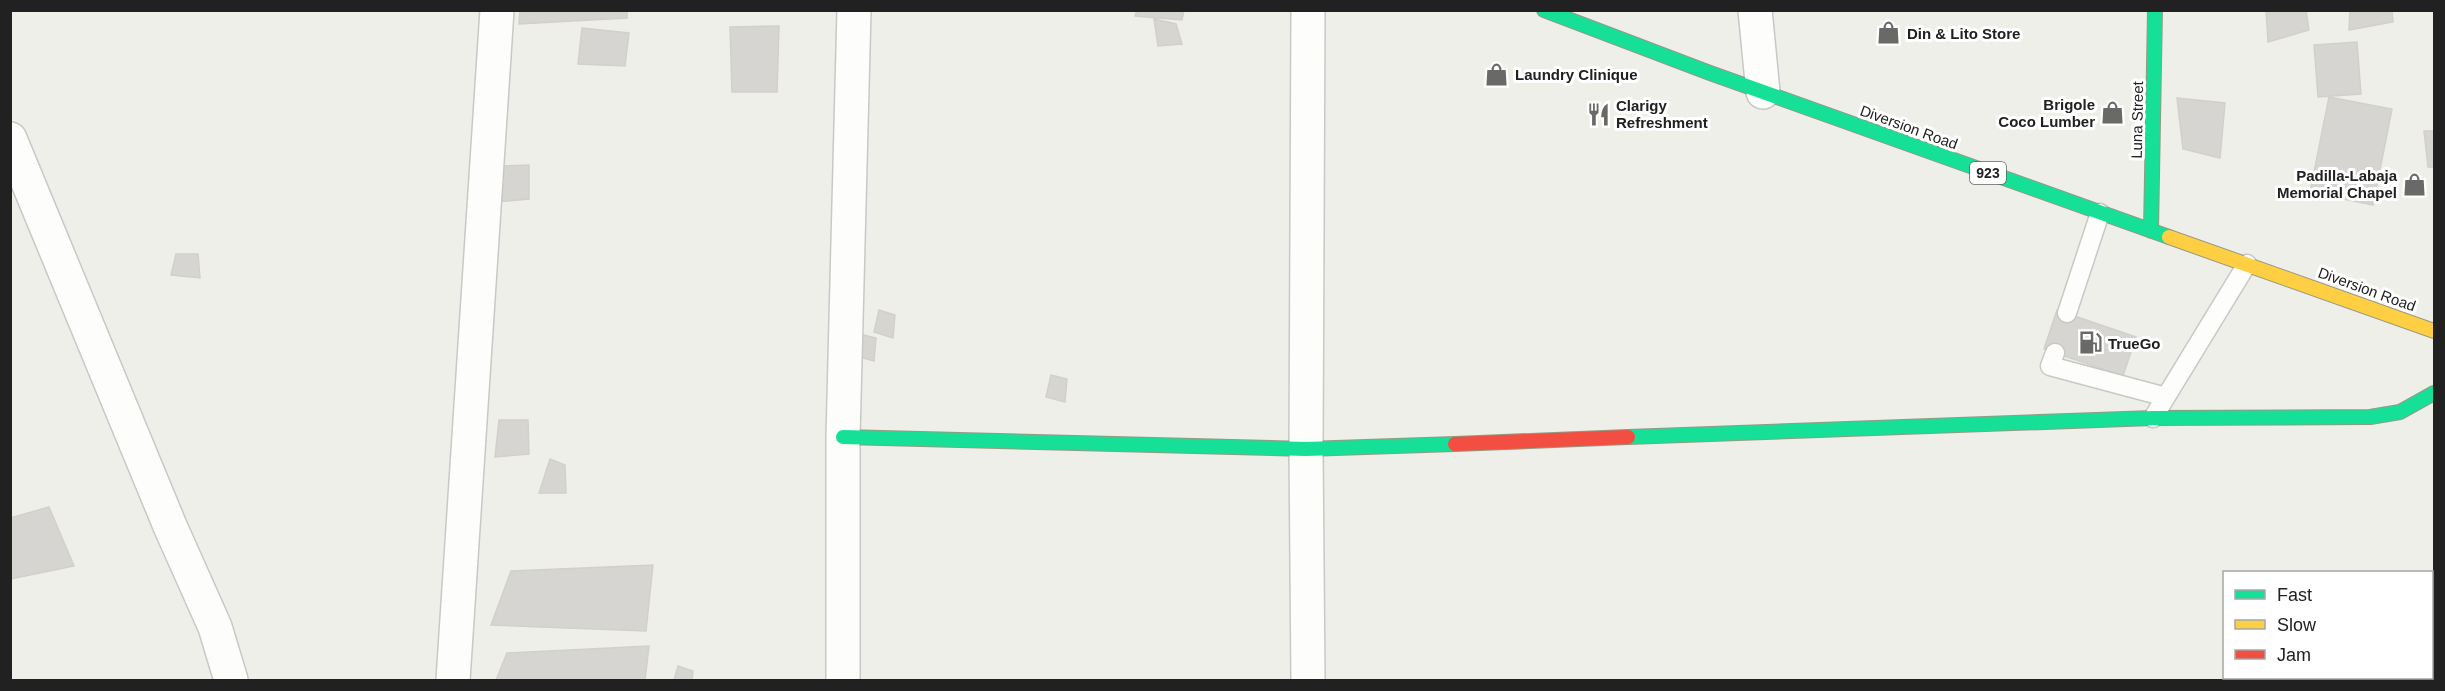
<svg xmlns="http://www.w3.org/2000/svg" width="2445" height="691" font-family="Arial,sans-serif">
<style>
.building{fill:#d6d5d1;stroke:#d2d0cb;stroke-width:1.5}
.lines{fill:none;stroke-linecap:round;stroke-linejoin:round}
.lane-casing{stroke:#c8c8c6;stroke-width:21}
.street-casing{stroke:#c8c8c6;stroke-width:36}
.fast-casing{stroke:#949a81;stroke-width:16}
.slow-casing{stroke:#949a81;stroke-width:16}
.jam-casing{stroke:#949a81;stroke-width:16}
.lane{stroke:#fdfdfc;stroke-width:18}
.street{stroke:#fdfdfc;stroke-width:33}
.fast{stroke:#16e098;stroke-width:14}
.slow{stroke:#ffcf43;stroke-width:14}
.jam{stroke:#f24e42;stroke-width:14}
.labels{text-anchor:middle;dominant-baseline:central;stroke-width:6;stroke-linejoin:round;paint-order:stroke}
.shield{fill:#fff;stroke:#646464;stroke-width:1.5}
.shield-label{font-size:14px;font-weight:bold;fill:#212121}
.poi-label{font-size:15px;font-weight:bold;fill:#212121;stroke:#fff;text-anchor:start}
.street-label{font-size:15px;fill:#212121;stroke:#fff}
</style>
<rect width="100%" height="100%" fill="#efefea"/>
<path class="building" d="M520 10H627V18L519 24Z
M1137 10H1184L1182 20 1135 16Z
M2266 10H2306L2309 30 2268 42Z
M2350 10H2392L2393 22 2349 30Z
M1154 19 1176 24 1182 44 1158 46Z
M779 26 777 92H732L730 27Z
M582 28 629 33 625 66 578 64Z
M2357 42 2361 94 2318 97 2314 45Z
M2329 97 2392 109 2373 205 2310 192Z
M2177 98 2225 103 2220 158 2183 149Z
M2424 131H2434V167H2428Z
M529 165V199L496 202 500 166Z
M176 254H198L200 278 171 275Z
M879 310 895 315 893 338 874 332Z
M2057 310 2136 337 2123 376 2044 349Z
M860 334 876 338 874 361 856 356Z
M1051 375 1067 379 1065 402 1046 397Z
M499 420H528L529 454 495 457Z
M550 459 565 465 566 493H539Z
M49 507 74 566 10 579V518Z
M653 565 646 631 491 625 511 571Z
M649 646 645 680H496L507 653Z
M678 666 693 671 692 680H674Z"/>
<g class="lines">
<defs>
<path id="lane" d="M2067 313 2100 213
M2055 353 2050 366 2166 397
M2153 418 2247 264"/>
<path id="street" d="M1308 10 1306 449 1308 680
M1755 10 1763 92
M10 139 170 526 215 627 231 680
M453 680 497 10
M843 680V437L854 10"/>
<path id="fast" d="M1544 10 1710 73 2169 237
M2151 231 2155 10
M843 437 1306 449 1455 444
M1628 437 2153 418 2370 417 2400 412 2434 393"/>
<path id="slow" d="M2169 237 2434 331"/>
<path id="jam" d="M1455 444 1628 437"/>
</defs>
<use href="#lane" class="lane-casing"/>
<use href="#street" class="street-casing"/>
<use href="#fast" class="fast-casing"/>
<use href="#slow" class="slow-casing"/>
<use href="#jam" class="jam-casing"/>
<use href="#lane" class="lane"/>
<use href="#street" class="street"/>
<use href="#fast" class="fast"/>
<use href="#slow" class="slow"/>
<use href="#jam" class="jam"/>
</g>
<defs>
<symbol id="shop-bare" viewBox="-9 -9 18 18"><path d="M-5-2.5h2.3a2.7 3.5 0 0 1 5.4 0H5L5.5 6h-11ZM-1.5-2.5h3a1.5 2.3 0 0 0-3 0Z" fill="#696967" stroke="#fff" stroke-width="2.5" paint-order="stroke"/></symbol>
<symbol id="restaurant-bare" viewBox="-9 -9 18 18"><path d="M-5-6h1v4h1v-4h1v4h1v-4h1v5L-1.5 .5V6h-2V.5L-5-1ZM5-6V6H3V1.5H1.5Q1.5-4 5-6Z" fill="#696967" stroke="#fff" stroke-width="2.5" paint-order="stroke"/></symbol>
<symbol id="fuel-bare" viewBox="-9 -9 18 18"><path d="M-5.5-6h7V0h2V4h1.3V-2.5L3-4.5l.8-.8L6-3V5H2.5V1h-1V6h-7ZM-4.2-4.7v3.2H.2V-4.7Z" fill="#696967" stroke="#fff" stroke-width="2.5" paint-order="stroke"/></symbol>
</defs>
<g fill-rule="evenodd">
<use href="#shop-bare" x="1872" y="16" width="33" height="33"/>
<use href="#shop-bare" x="1480" y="58" width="33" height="33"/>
<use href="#shop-bare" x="2096" y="96" width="33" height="33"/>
<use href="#restaurant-bare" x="1582" y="98" width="33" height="33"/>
<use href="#shop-bare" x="2398" y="168" width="33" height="33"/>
<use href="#fuel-bare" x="2074" y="326" width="33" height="33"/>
</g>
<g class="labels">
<rect class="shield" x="1970" y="162" width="36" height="22" rx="4.5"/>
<g class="shield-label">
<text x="1988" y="173">923</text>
</g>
<g class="poi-label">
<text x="1907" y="33">Din &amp; Lito Store</text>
<text x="1515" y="74">Laundry Clinique</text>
<text x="2095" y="104" text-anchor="end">Brigole<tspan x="2095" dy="17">Coco Lumber</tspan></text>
<text x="1616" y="105">Clarigy<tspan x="1616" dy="17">Refreshment</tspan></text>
<text x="2397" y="175" text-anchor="end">Padilla-Labaja<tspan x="2397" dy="17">Memorial Chapel</tspan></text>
<text x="2108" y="343">TrueGo</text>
</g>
<g class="street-label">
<text transform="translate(2137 120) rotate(-89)">Luna Street</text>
<text transform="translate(1909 127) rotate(20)">Diversion Road</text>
<text transform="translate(2367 289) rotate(20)">Diversion Road</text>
</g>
</g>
<rect width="2445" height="691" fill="none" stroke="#212121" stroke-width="24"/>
<rect x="2223" y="571" width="210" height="108" fill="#ffffff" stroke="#a6a6a6" stroke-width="1.5"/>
<rect x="2235" y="590" width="30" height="9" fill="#16e098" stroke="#a6a6a6" stroke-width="1.5"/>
<text x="2277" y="601" font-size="18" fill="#212121">Fast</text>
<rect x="2235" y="620" width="30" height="9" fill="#ffcf43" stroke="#a6a6a6" stroke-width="1.5"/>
<text x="2277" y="631" font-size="18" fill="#212121">Slow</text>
<rect x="2235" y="650" width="30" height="9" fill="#f24e42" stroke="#a6a6a6" stroke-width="1.5"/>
<text x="2277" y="661" font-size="18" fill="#212121">Jam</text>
</svg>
